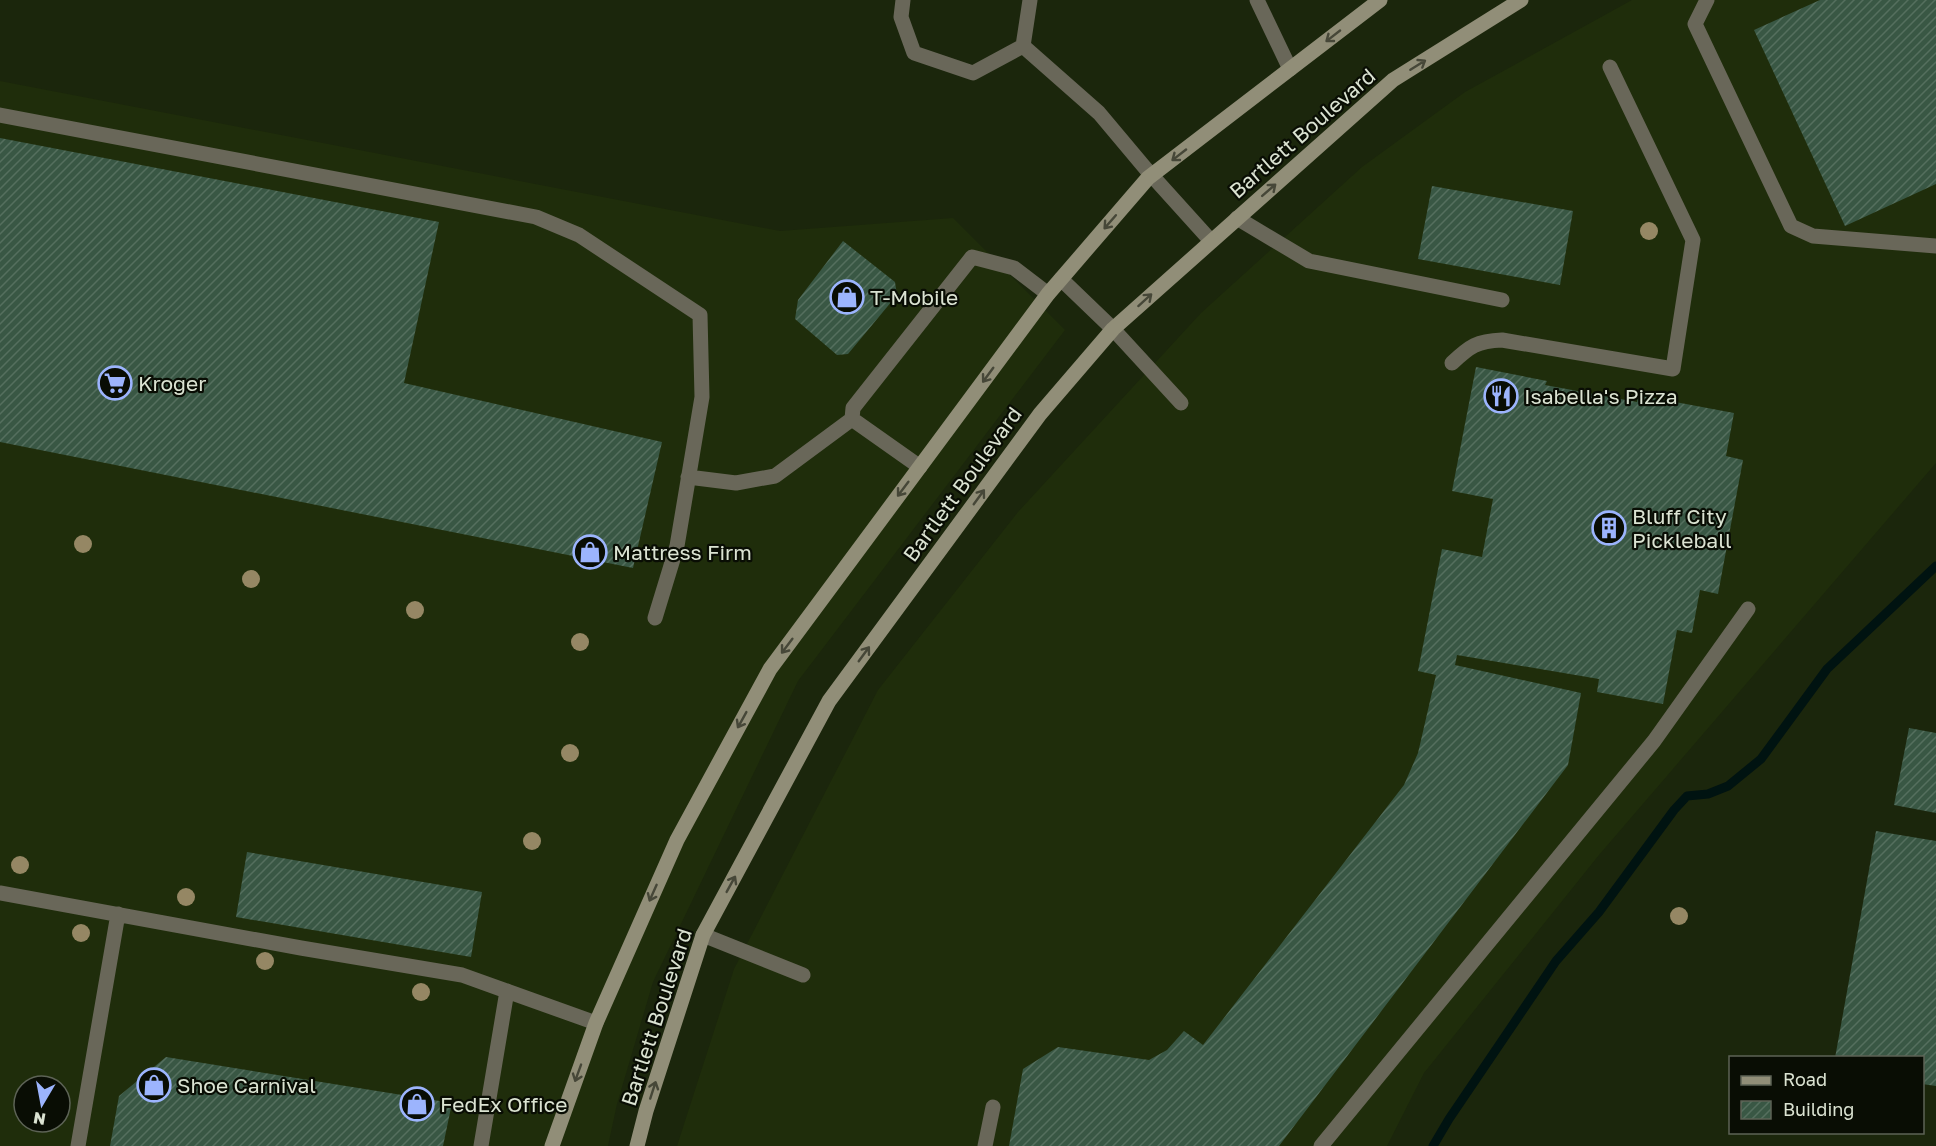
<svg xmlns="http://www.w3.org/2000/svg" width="1936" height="1146" font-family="'Golos Text',sans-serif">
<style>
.built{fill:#1f2d0b;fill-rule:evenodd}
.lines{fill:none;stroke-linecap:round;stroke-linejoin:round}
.stream{stroke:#001311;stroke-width:9}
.building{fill:url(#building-hatch)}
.lane{stroke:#696759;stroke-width:15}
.secondary{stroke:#918e78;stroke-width:15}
.tree{fill:#958764}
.oneway{stroke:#464738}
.labels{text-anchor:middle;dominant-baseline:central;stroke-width:4.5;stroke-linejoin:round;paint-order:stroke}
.street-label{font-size:21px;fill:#dbe3d2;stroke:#090d04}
.poi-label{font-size:21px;fill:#dbe3d2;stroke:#090d04;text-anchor:start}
</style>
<defs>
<pattern id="building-hatch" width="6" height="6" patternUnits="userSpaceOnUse" patternTransform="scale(1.5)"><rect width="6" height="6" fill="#395744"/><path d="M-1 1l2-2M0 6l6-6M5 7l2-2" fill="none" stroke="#556f5e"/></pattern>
</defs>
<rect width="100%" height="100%" fill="#1b260c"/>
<path class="built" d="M1632 0H1936V463L1599 855 1424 1073 1387 1146H677L734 969 878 690 1018 512 1201 313 1362 167 1465 92Z
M0 81 780 231 953 218 1065 330 798 681 653 982 617 1104 608 1146H0ZM24 1086H60V1122H24Z"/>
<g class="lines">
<path class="stream" d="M1433 1146 1449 1119 1556 961 1599 912 1674 810 1687 796 1708 794 1728 786 1761 759 1827 669 1936 566"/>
</g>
<path class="building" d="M1820 0H1936V184L1845 226 1754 30Z
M0 138 439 222 404 383 662 442 633 568 0 442Z
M1432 186 1573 211 1560 285 1418 259Z
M843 241 895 282 897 295 848 354 837 355 795 319 798 300Z
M1476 367 1547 381 1545 385 1637 402 1638 395 1734 413 1726 456 1743 460 1718 594 1700 590 1692 633 1677 630 1663 704 1597 692 1599 679 1457 655 1455 665 1581 693 1568 765 1279 1146H1009L1023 1069 1058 1047 1149 1060 1167 1050 1184 1031 1203 1045 1404 785 1418 753 1436 675 1418 671 1442 549 1482 557 1493 499 1452 491Z
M1909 728 1936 733V813L1894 805Z
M1876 831 1936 841V1086L1922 1084V1058H1835Z
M247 852 482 892 471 957 236 917Z
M166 1057 452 1103 443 1146H110L119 1096Z"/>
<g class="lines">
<path class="lane" d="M903 0 901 17 914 53 973 73 1023 46 1099 113 1146 169 1211 241
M1257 0 1290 69
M1707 0 1695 24 1791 226 1813 236 1936 246
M1023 46 1030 0
M0 115 536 217 579 235 700 315 702 397 677 546 655 618
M1237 218 1309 261 1502 300
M1061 279 1113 329 1181 403
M1452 363C1470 346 1477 341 1502 340L1673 369 1693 240 1610 67
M920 467 852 419 853 408 972 257 1014 268 1048 294
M688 477 736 483 775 476 852 419
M0 893 301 948 462 975 596 1023
M703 935 803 975
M78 1146 118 914
M481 1146 507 991
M985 1146 993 1107
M1321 1146 1654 741 1748 609"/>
<path class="secondary" d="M552 1146 596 1023 677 840 770 669 1048 294 1148 178 1380 0
M637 1146 646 1111 703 935 829 701 1040 414 1113 329 1393 80 1521 0"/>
</g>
<g class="tree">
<circle cx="1649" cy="231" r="9"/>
<circle cx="83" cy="544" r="9"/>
<circle cx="251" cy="579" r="9"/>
<circle cx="415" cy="610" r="9"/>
<circle cx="580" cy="642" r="9"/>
<circle cx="570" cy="753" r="9"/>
<circle cx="532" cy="841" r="9"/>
<circle cx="20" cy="865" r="9"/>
<circle cx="186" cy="897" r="9"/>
<circle cx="1679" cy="916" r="9"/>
<circle cx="81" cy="933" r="9"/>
<circle cx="265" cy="961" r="9"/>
<circle cx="421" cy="992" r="9"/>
</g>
<defs><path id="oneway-shaft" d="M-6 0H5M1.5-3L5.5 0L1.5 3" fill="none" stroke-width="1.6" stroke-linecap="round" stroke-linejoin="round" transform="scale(1.5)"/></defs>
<g class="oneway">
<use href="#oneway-shaft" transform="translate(1333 36) rotate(142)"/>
<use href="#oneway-shaft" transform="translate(1418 65) rotate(-32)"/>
<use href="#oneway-shaft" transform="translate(1179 155) rotate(142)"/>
<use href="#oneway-shaft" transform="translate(1269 190) rotate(-41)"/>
<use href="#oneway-shaft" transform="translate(1110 222) rotate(131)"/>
<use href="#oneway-shaft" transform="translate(1145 300) rotate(-42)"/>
<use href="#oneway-shaft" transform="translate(988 375) rotate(126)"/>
<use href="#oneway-shaft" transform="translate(903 489) rotate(127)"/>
<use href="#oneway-shaft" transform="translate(979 497) rotate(-54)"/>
<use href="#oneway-shaft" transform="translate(787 646) rotate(127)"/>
<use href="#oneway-shaft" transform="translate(864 654) rotate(-54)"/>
<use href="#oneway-shaft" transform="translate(742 720) rotate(119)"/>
<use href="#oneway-shaft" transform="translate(731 884) rotate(-61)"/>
<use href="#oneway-shaft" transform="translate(653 893) rotate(114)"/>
<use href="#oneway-shaft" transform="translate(578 1073) rotate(110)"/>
<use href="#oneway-shaft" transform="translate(653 1090) rotate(-72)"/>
</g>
<defs>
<symbol id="shop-ring" viewBox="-11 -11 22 22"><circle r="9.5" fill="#090d04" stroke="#9cb4fd" stroke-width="1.5"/><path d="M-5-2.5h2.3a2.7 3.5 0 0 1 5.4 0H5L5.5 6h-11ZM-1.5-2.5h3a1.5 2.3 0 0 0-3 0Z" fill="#9cb4fd"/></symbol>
<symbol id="supermarket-ring" viewBox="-11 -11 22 22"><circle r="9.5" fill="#090d04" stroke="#9cb4fd" stroke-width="1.5"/><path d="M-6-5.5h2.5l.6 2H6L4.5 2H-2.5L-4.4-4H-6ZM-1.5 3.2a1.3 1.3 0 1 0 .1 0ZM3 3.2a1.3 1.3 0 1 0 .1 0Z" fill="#9cb4fd"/></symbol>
<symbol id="restaurant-ring" viewBox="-11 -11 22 22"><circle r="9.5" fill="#090d04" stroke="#9cb4fd" stroke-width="1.5"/><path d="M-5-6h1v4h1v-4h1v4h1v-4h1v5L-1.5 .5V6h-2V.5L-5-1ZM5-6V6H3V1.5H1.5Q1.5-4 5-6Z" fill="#9cb4fd"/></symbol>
<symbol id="building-ring" viewBox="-11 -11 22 22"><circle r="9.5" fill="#090d04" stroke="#9cb4fd" stroke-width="1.5"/><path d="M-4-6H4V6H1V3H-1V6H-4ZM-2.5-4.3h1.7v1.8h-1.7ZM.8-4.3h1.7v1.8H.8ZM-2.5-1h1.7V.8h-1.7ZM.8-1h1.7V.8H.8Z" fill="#9cb4fd"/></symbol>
</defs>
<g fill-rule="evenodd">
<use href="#shop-ring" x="828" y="278" width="38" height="38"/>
<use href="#supermarket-ring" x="96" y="364" width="38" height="38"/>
<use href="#restaurant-ring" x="1482" y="377" width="38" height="38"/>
<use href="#building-ring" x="1590" y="509" width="38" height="38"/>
<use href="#shop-ring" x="571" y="533" width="38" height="38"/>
<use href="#shop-ring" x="135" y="1066" width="38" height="38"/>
<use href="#shop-ring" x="398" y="1085" width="38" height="38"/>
</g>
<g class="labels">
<g class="street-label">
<text transform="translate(1302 133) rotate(-41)">Bartlett Boulevard</text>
<text transform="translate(962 484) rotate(-54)">Bartlett Boulevard</text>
<text transform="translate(656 1017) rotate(-72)">Bartlett Boulevard</text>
</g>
<g class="poi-label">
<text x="870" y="297">T-Mobile</text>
<text x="138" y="383">Kroger</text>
<text x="1524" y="396">Isabella's Pizza</text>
<text x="1632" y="516">Bluff City<tspan x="1632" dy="24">Pickleball</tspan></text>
<text x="613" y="552">Mattress Firm</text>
<text x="177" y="1085">Shoe Carnival</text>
<text x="440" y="1104">FedEx Office</text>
</g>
</g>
<rect x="1729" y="1056" width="195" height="78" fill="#090d04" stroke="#5d6356" stroke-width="1.5"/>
<rect x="1741" y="1076" width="30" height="9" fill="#918e78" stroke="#5d6356" stroke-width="1.5"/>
<text x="1783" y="1086" font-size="18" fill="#dbe3d2">Road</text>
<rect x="1741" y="1101" width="30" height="18" fill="url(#building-hatch)" stroke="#5d6356" stroke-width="1.5"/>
<text x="1783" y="1116" font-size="18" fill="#dbe3d2">Building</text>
<g transform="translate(42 1104) rotate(190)"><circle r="28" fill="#090d04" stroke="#5d6356" stroke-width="1.5"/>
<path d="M0-4.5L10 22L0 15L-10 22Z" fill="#9cb4fd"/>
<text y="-9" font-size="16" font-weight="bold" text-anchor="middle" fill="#dbe3d2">N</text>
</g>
</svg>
